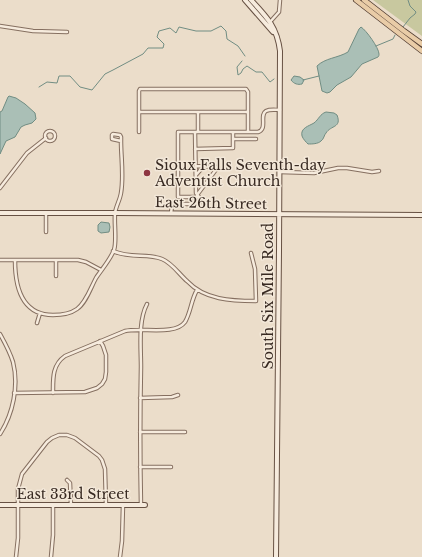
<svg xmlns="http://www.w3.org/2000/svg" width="422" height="557" font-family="'Libre Baskerville',serif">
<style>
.green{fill:#c8c89f}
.water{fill:#aabfb6;stroke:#718d83}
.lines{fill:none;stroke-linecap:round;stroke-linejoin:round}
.stream{stroke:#718d83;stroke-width:1}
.street-casing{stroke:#856f60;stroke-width:4.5}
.secondary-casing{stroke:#675143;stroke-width:6}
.primary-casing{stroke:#543f34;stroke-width:6}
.street{stroke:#f6ebdd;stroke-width:2.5}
.secondary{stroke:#f6ebdd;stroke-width:4}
.primary{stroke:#e9cca7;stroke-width:4.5}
.poi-dot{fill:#8e3642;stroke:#f3e8d9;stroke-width:1.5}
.labels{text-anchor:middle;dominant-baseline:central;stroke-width:3;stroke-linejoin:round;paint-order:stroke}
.poi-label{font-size:14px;fill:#382a22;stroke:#f3e8d9;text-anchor:start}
.street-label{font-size:14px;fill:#382a22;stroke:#f3e8d9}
</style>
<rect width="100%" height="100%" fill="#ebddca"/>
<path class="green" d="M373 0H422V36Z"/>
<path class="water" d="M361 27C366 30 379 48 379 54 379 55 379 56 378 57L362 64 351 77 337 85 330 92 327 93 322 91 317 66C325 58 338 58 348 52L359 29Z
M294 76 300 77 304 80 302 84C298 85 294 84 291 80Z
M9 96 16 98 25 104 35 113 36 119 32 123 25 125 21 127 15 137 6 141 0 154V112L2 111 8 97Z
M326 112 334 113 337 115C342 128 331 125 326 133 324 135 324 139 321 141 318 144 312 144 308 144 306 142 303 139 302 136 300 128 309 126 314 123 319 119 320 114 326 112Z
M101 222 109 223 110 227 109 232 101 233 98 231V225Z"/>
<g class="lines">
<path class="stream" d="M403 27 410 18 415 14 416 12 410 6 408 0
M376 46 393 39 395 35
M242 61 237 67 238 75 241 73 243 69 247 66 256 72H262L270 82 274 79
M303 80 319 76
M39 87 47 82 57 83 59 76H70L80 87 92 90 105 74 113 70 143 54 148 48H163L164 44 157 37 159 31 170 28 176 33 179 27 196 31H211L221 26 226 31 227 39 238 46 245 56"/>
<defs>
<path id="street" d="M270 22 279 12 280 0
M0 26 33 31 67 32
M139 112H248
M198 112V132
M45 136a5 5 0 1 1 10 0a5 5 0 1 1-10 0Z
M139 132V91L140 89H246L248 92V132C251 132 255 132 258 132 268 129 259 115 266 111 270 109 275 110 280 110
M195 132H248
M233 139H256
M195 149 233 148V132
M196 166 218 167 197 195
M280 172 314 173 338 168H347L372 172 379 171
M196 175 203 167
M0 188 27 153 46 138
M171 213 172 206 174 204H199V197L196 193 195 132H178V197H199
M46 232V213
M113 251C130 259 147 253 162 259 172 263 179 274 187 281 205 300 231 301 256 301L255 269 251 253
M0 260H78L86 262 101 270
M15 260C15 286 21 315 53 315 61 315 70 314 77 309 86 303 91 287 96 278 102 269 110 260 114 250 117 241 114 224 115 213 116 206 120 200 121 193 124 176 121 158 121 141V137L120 135 113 134 112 135V139L121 141
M56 276V260
M37 323 40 313
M0 334C5 343 10 352 13 362 19 386 13 414 0 434
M14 393 85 392 97 388 102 384 105 379 106 372V355L103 346 100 341
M53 393C53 379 52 365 65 356L125 331C141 327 175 336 185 322 191 312 191 300 197 290
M140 398 172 397 178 395
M140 432H185
M140 467H171
M67 480 70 483 71 505
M141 505C140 459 140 413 141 367 141 347 138 321 147 304
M16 557 18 538V489L22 474 47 442 52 438 59 435H67L75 438 99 456 102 460 105 469 106 505
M51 557 53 535V505
M120 557 122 541 123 505"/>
<path id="secondary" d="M245 0 273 32
M251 0C267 17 277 27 280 51L279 251 276 557
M0 213H115L422 215
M0 505H145"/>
<path id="primary" d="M356 0 422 51
M364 0 404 31 422 44"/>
</defs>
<use href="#street" class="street-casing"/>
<use href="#secondary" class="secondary-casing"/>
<use href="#primary" class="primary-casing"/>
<use href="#street" class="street"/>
<use href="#secondary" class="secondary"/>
<use href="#primary" class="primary"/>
</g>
<circle class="poi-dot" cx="147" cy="173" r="4"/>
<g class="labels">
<g class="poi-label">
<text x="155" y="165">Sioux Falls Seventh-day<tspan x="155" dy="16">Adventist Church</tspan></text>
</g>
<g class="street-label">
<text transform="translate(211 203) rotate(1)">East 26th Street</text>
<text transform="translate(268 296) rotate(-90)">South Six Mile Road</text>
<text x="73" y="494">East 33rd Street</text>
</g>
</g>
</svg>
